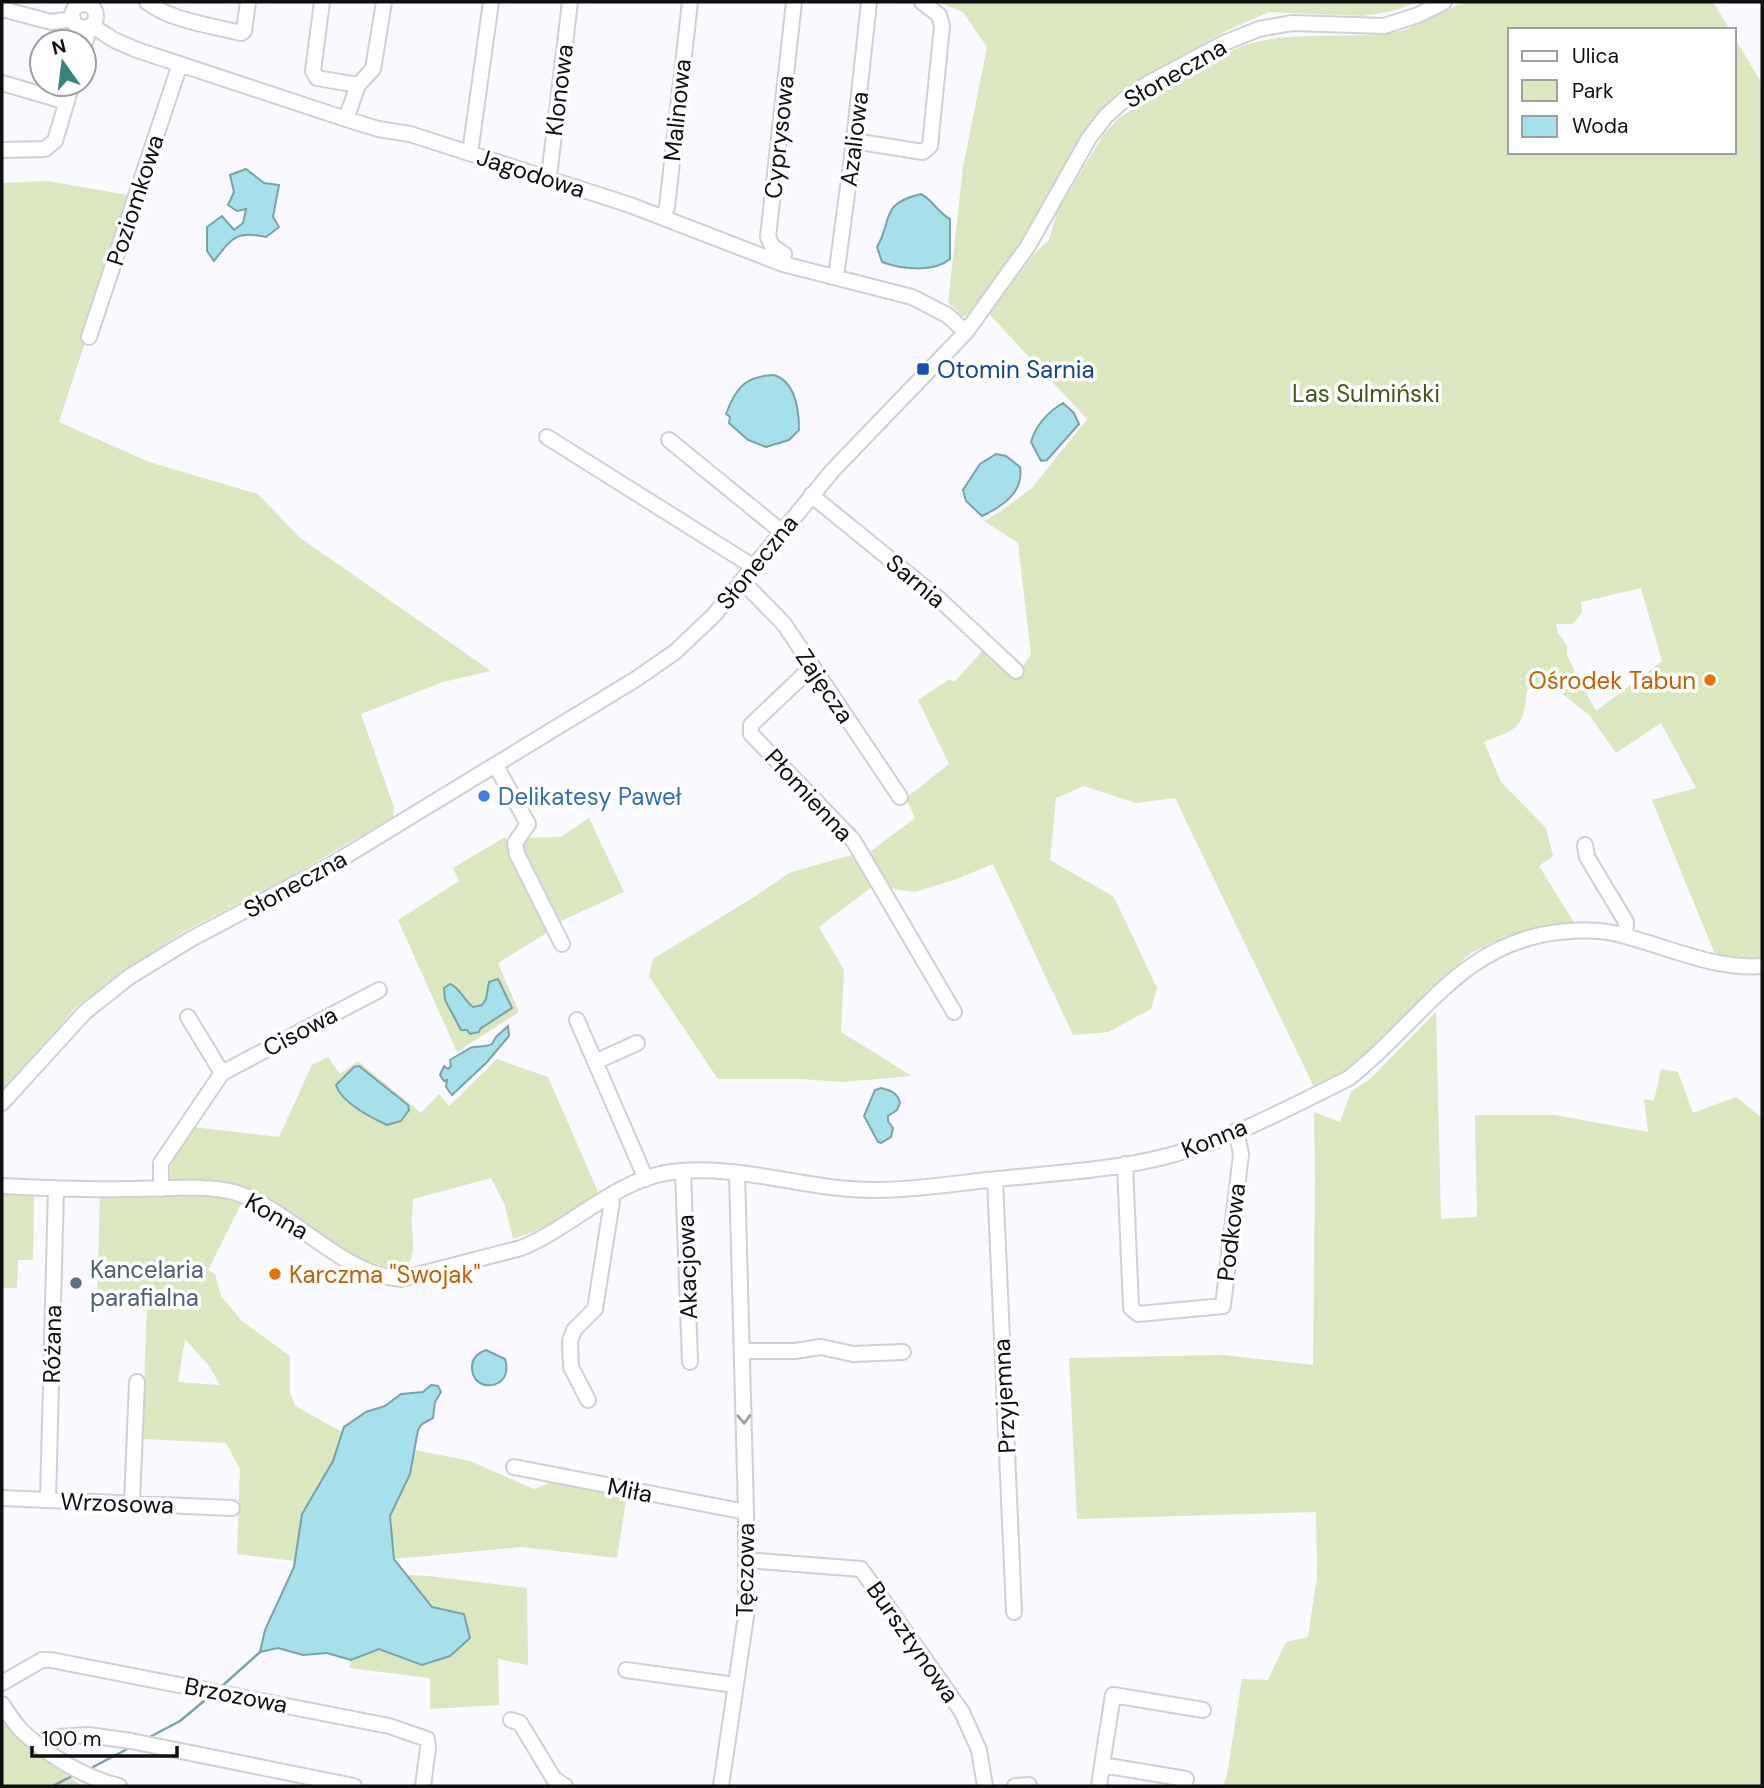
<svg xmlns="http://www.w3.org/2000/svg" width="1764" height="1788" font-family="'DM Sans',sans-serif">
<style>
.green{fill:#dae7bf;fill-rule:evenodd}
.water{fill:#a6e1eb;stroke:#79a2aa;stroke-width:2}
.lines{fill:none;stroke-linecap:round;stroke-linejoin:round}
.stream{stroke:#79a2aa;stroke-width:2.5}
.minor-casing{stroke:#d0cfd6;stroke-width:18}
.minor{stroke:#fff;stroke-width:14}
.oneway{stroke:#9f9fa0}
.transit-dot{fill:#1a4fb4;stroke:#fff;stroke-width:2.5}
.food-dot{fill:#e8710a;stroke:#fff;stroke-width:2.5}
.shop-dot{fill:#3f7fe0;stroke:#fff;stroke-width:2.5}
.service-dot{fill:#5c6f8a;stroke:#fff;stroke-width:2.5}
.labels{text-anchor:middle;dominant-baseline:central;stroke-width:7;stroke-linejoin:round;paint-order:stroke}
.street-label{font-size:24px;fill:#0f0f11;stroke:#fff}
.transit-label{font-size:24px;fill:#164399;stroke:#fff;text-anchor:start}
.park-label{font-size:24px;fill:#455512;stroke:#fff}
.food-label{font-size:24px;fill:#c56008;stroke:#fff;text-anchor:end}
.shop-label{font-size:24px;fill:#366cbe;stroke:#fff;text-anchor:start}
.service-label{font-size:24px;fill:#4e5e75;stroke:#fff;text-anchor:start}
</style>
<rect width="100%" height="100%" fill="#f9f9ff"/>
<path class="green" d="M937 2H1419L1392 11 1363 16 1269 12 1226 31 1146 75 1102 108 1080 139 1002 273 967 315 962 316 948 302 963 167 987 47 963 12Z
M1464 2H1713L1730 30H1510V152H1734V37L1762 84V960L1716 957 1652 800 1696 788 1661 723 1616 753 1590 716 1559 691 1527 689C1523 729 1520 727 1484 742L1501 782 1546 828 1553 856 1539 866 1575 924 1533 928 1503 937 1471 953 1435 985 1357 1067 1314 1087 1175 798 1136 803 1084 786 1056 798 1050 860 1114 897 1157 988 1151 1009 1108 1032 1073 1035 993 864 954 880 915 892 887 888 867 854 915 818 906 798 949 764 918 700 950 679 954 682 986 647 1016 675 1031 655 1018 543 984 521 1001 511 1032 488 1087 419 989 314 1034 254 1049 240 1057 212 1103 135 1118 119 1161 89 1223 54 1248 44 1276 38 1309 36 1382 35 1405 30ZM1641 588 1662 661 1596 711 1576 674 1567 655V646L1558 633 1556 624H1573L1582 613 1581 602Z
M48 181 133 196 59 422 149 462 258 494 299 537 491 671 443 682 361 714 394 807 393 817 297 873 183 932 77 1006 2 1091V183Z
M589 818 624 892 559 922 522 847 525 838 561 837Z
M505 837 550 931 498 963 519 1012 457 1052 398 920 459 881 453 868Z
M851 855 873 886 819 927 844 970 841 1032 912 1076 843 1082 801 1079H718L649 976 653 959 754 897 789 873Z
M1436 1012 1441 1219 1477 1217 1475 1115H1555L1648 1132 1644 1099 1654 1101 1661 1069 1678 1072 1693 1113 1736 1097 1762 1118V1786H1223L1227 1775 1242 1679 1268 1680 1286 1642 1308 1637 1317 1577 1316 1512 1077 1519 1069 1358 1223 1355 1313 1365 1315 1179 1314 1112 1340 1122 1351 1092 1370 1079Z
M328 1057 340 1074 358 1061 421 1113 439 1094 449 1106 497 1059 548 1077 598 1192C568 1215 550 1227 513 1239L504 1203 491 1178 413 1199C413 1208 411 1219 412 1228 413 1245 416 1259 402 1272L358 1258 279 1208 170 1183 171 1161 193 1127 279 1137 312 1065Z
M2 1193 34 1195 33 1260H18L17 1288H2Z
M100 1194 226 1195 242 1202 208 1270 215 1274 221 1296 242 1321 290 1356V1392L295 1406 342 1432 333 1461 302 1514 295 1561 237 1554 240 1469 226 1443 142 1439 147 1307 97 1305ZM185 1339 209 1366 220 1385 178 1382Z
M415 1450 470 1461 534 1489 554 1481 627 1494 617 1558 521 1547 394 1559 390 1516 410 1474Z
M407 1575 429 1576 527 1588 528 1665 498 1659 499 1705 430 1709V1678L349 1668 351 1660 379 1649 422 1664 464 1615 432 1607Z
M2 1716 16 1737 70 1770 65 1774 83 1786H2Z"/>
<path class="water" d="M246 169 264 183 279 185 273 217 279 227 266 237C236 230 232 238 214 261L207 251V227L222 216 234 230 243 223 246 209 237 211 228 205 234 192 230 175Z
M921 194C934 201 937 212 950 219V259C934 273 901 269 882 262L877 247C893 220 879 204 921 194Z
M774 375C796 382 799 410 799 430L789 440 766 447 748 440 729 423 730 417 726 414C736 387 746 376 774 375Z
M1063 403 1074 413 1079 424 1047 460 1041 461 1031 442C1036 425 1048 412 1063 403Z
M996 454 1006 456 1020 467C1024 492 1003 506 982 516L966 501 963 490 980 464Z
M498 979 512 1008 480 1029 479 1032 470 1034 467 1030H461L445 1000 444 988 450 984C458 986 465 1001 473 1007L482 1005 486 999 489 982Z
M508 1026 509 1036 487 1062 452 1095 446 1087 447 1080 444 1081 440 1075 444 1066 448 1069 451 1066 450 1060C456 1056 464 1052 470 1048 477 1045 485 1048 492 1044L496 1037Z
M359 1066 408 1105 409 1110 401 1121 387 1125C372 1118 341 1102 336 1085L354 1067Z
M881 1088C890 1090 898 1093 900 1103L897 1110 888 1116V1121L893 1128 891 1137 881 1143 878 1142 864 1116 875 1090Z
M486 1350 505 1359C515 1391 471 1394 472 1367 472 1358 478 1353 486 1350Z
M431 1385 438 1386 441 1392 435 1402 433 1418 422 1424 418 1430 410 1474 390 1516 394 1559 432 1607 464 1614 470 1638 450 1656 422 1665 379 1649 351 1660 327 1653 303 1655 278 1648 260 1652 265 1630 294 1567 302 1514 333 1461 344 1427 366 1412 385 1406 401 1394 423 1392Z"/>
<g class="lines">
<path class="stream" d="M221 1687 260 1652
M146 1739 180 1721 210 1696
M93 1767 131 1747
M53 1786 72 1776"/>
<defs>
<path id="minor" d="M147 2C169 20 213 26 241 33L244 31 248 2
M322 2 313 71 317 78 358 85
M72 16a12 12 0 1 1 24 0a12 12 0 1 1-24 0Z
M2 9 51 22 73 19
M91 25 114 40 137 50 346 119 378 129 410 134 630 205 783 264 912 297 947 315 966 332
M84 46 87 36 86 27
M2 83 67 102
M346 119 358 85 373 69 384 2
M854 141 923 152 930 146 942 26 939 15 922 2
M2 150 45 149 55 141 72 84
M470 153 491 2
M547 179 550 168 570 2
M664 217 667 207 690 2
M783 264 784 254 772 246 768 237 794 2
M836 277 854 141 869 2
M89 337 180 64
M547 437 754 567
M669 440 782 532
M811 495 939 599 1016 671
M743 582 784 624 900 797
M812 667 751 725V734L853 840 954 1012
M496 766 528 824 515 843 517 854 562 944
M1585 845 1587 857 1626 922 1625 936
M188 1017 222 1073
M577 1020 646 1179
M595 1062 637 1043
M2 1103 85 1012 129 977 191 939 331 865 636 679 675 652 714 615 833 470 966 332 1028 246 1089 138 1106 116 1126 98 1149 83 1224 43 1259 29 1292 23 1384 26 1418 15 1444 2
M1125 1164 1131 1308 1138 1314 1223 1306 1241 1154 1236 1131
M683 1172 690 1362
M995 1179 1014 1612
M2 1186C43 1188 84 1190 125 1189 156 1189 208 1184 237 1193 294 1212 340 1274 401 1279L521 1248C573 1227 614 1180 671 1172 740 1163 808 1191 876 1190 916 1190 957 1183 997 1179 1056 1173 1118 1170 1175 1154 1231 1139 1297 1104 1349 1078 1421 1022 1460 943 1559 932 1579 930 1598 929 1617 934 1664 945 1713 970 1762 966
M161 1189V1163L222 1073 379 990
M742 1351H795L821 1347 853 1354 903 1352
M588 1400 571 1367 570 1341 574 1330 595 1309 612 1201 608 1197
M514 1467 746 1512
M2 1498 232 1508
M48 1500 56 1189
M132 1503 137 1382
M746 1560 861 1569 962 1712 979 1750 985 1786
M626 1670 735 1685
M2 1683 42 1660H51L389 1726 427 1739 428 1748 423 1786
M2 1704C8 1713 14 1723 22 1731 47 1755 85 1778 119 1786
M511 1720 520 1723 554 1779 565 1786
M45 1749 58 1737 88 1735 131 1741 354 1786
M1102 1765 1113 1695 1203 1710
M721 1786 746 1616V1512L737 1174
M1015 1786 1029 1785
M1099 1786 1102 1765 1186 1779 1183 1786"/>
</defs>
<use href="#minor" class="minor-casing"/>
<use href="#minor" class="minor"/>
</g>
<defs><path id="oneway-chevron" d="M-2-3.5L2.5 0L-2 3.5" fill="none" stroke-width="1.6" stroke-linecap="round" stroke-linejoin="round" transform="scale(1.75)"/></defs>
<use class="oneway" href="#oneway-chevron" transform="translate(744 1419) rotate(88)"/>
<rect class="transit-dot" x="916" y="362" width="14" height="14" rx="3.5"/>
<g class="food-dot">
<circle cx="1710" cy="680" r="7"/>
<circle cx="275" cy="1274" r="7"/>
</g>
<circle class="shop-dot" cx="484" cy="796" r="7"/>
<circle class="service-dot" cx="76" cy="1283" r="7"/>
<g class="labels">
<g class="street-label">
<text transform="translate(1175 73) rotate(-30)">Słoneczna</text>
<text transform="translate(559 90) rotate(-83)">Klonowa</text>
<text transform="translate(677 110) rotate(-84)">Malinowa</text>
<text transform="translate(779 137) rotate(-84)">Cyprysowa</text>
<text transform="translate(854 139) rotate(-83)">Azaliowa</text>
<text transform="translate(531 173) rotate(18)">Jagodowa</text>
<text transform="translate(135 200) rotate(-72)">Poziomkowa</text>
<text transform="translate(757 562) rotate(-51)">Słoneczna</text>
<text transform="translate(916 581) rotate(40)">Sarnia</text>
<text transform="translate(825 686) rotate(56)">Zajęcza</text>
<text transform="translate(809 795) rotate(47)">Płomienna</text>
<text transform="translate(295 884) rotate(-29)">Słoneczna</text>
<text transform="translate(300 1031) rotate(-28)">Cisowa</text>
<text transform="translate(1214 1138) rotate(-22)">Konna</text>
<text transform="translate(277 1216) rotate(30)">Konna</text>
<text transform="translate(1231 1232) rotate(-83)">Podkowa</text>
<text transform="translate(687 1267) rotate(-92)">Akacjowa</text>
<text transform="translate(52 1344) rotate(-89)">Różana</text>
<text transform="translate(1004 1396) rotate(-93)">Przyjemna</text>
<text transform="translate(630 1490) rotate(11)">Miła</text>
<text transform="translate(117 1503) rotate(2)">Wrzosowa</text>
<text transform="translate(745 1570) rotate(-89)">Tęczowa</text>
<text transform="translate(913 1642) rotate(55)">Bursztynowa</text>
<text transform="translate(236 1695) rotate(11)">Brzozowa</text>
</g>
<g class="transit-label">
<text x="937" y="369">Otomin Sarnia</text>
</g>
<g class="park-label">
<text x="1366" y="393">Las Sulmiński</text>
</g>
<g class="food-label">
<text x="1696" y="680">Ośrodek Tabun</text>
<text x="289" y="1274" text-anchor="start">Karczma "Swojak"</text>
</g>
<g class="shop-label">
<text x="498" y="796">Delikatesy Paweł</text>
</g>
<g class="service-label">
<text x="90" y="1269">Kancelaria<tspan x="90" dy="28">parafialna</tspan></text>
</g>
</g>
<rect width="1764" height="1788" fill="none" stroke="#0f0f11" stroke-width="7"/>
<rect x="1508" y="28" width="228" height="126" fill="#ffffff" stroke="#9f9fa0" stroke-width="2"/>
<rect x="1522" y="51" width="35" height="10" fill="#ffffff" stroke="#9f9fa0" stroke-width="2"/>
<text x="1572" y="63" font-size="21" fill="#0f0f11">Ulica</text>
<rect x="1522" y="80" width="35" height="21" fill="#dae7bf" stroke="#9f9fa0" stroke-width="2"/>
<text x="1572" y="98" font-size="21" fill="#0f0f11">Park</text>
<rect x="1522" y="116" width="35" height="21" fill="#a6e1eb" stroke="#9f9fa0" stroke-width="2"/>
<text x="1572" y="133" font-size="21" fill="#0f0f11">Woda</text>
<g transform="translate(63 63) rotate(346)"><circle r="33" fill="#ffffff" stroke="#9f9fa0" stroke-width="2"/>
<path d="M0-5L12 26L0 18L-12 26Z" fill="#3b827d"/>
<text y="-10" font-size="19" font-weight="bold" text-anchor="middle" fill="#0f0f11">N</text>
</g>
<path d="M32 1746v10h145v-10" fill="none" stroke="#0f0f11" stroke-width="3.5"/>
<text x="42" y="1746" font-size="21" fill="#0f0f11" stroke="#ffffff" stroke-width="5" paint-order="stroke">100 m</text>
</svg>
